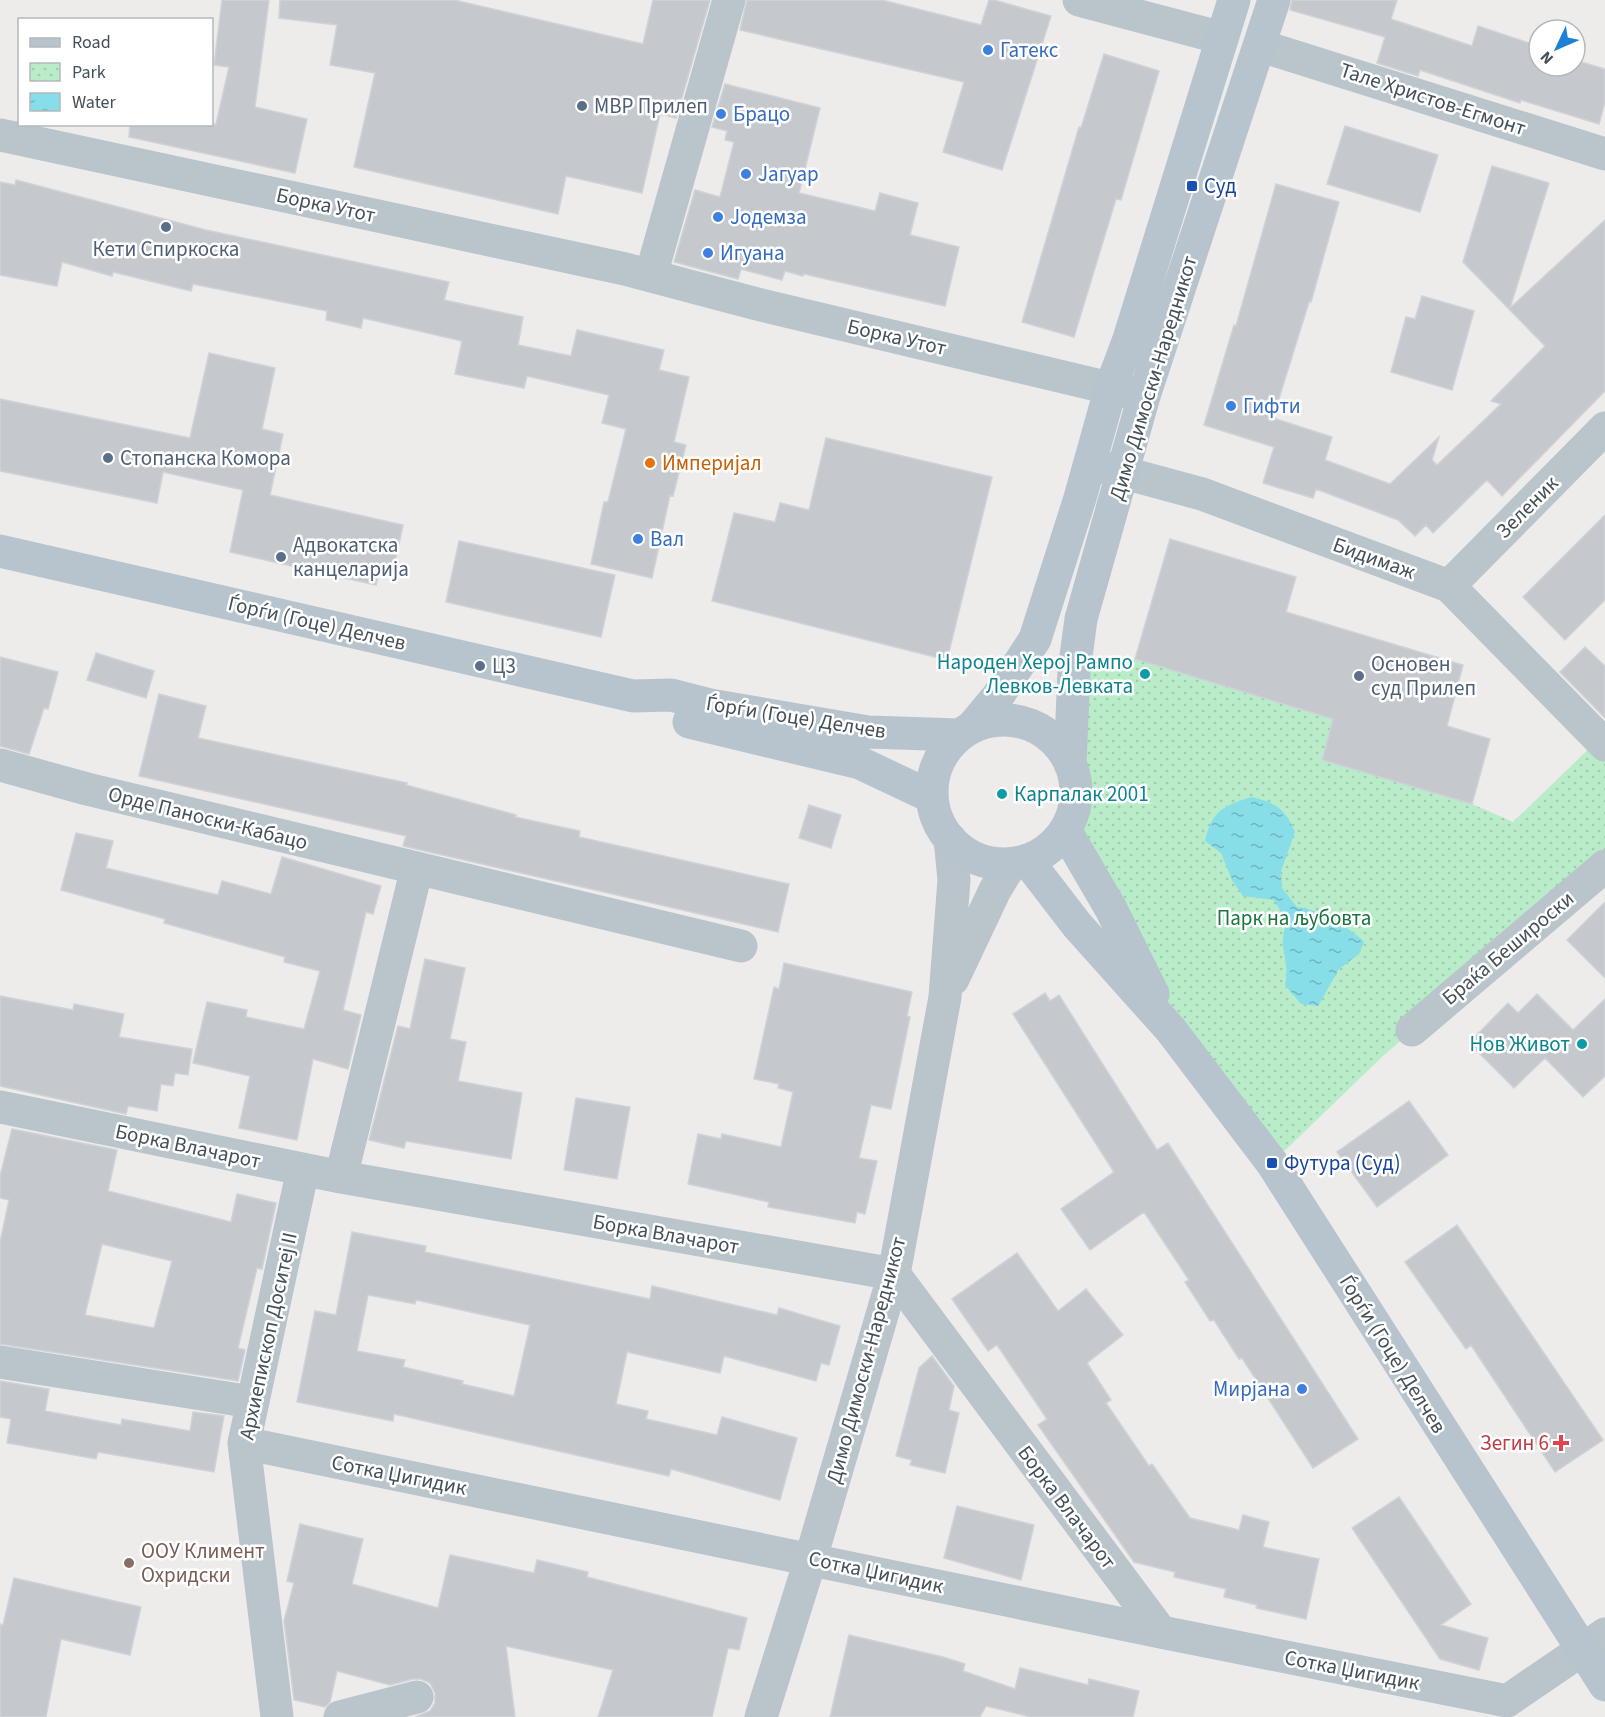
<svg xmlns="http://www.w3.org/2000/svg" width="1605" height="1717" font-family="'Source Sans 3',sans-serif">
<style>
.park{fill:url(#park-dots)}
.water{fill:url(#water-ripples)}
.building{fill:#c5c9ce;stroke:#cfd2d7;stroke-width:1.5;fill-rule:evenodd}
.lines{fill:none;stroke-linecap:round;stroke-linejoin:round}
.street{stroke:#b9c4cb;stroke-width:33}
.secondary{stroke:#b7c4cd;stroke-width:33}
.shop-dot{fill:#3f7fe0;stroke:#fff;stroke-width:2}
.service-dot{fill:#5c6f8a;stroke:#fff;stroke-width:2}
.transit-dot{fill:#1a4fb4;stroke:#fff;stroke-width:2}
.food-dot{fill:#e8710a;stroke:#fff;stroke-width:2}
.culture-dot{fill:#0f9aa8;stroke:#fff;stroke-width:2}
.health-dot{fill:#e0444e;stroke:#fff;stroke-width:2}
.education-dot{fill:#8d6e63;stroke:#fff;stroke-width:2}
.labels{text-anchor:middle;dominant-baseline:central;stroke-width:5;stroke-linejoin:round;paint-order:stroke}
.shop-label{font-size:21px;fill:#366cbe;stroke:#fff;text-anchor:start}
.street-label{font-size:21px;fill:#445058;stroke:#fff}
.service-label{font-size:21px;fill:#4e5e75;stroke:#fff;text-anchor:start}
.transit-label{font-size:21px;fill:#164399;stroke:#fff;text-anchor:start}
.food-label{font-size:21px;fill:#c56008;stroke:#fff;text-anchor:start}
.culture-label{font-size:21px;fill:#0d838f;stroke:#fff;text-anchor:end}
.park-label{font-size:21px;fill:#19753e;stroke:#fff}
.health-label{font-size:21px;fill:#be3a42;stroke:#fff;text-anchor:end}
.education-label{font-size:21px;fill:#785e54;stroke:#fff;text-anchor:start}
</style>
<defs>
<pattern id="park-dots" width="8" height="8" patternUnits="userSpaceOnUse" patternTransform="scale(1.5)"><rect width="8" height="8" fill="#b9ecc8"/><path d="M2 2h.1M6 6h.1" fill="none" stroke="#a0ccae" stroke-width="1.8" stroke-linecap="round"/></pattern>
<pattern id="water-ripples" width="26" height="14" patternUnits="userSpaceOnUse" patternTransform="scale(1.5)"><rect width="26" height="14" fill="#87dde8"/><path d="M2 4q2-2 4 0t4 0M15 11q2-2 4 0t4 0" fill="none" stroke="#70b6bf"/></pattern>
</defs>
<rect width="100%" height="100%" fill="#eeebeb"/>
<path class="park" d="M1135 659 1333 719 1322 760 1472 804 1513 822 1599 739 1605 745V866L1384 1055 1272 1163 1171 1030 1065 831 1074 811 1076 789 1070 764 1077 660Z"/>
<path class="water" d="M1251 797C1277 803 1284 808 1295 832L1281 871 1282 888 1297 907C1316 908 1351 928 1364 942L1359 954 1339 969 1318 1006 1301 1004 1285 985C1291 957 1276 950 1287 922L1274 900 1243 896 1232 880 1221 853 1205 841C1212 811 1223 806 1251 797Z"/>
<path class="building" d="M222 0H269L255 107 307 119 295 173 129 137 130 124H216L229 67 214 65Z
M280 0H454L643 44 653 0H710L676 118 660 114 642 193 566 176 558 214 354 167 375 73 330 65 337 25 279 18Z
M747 0H882L981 25 989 0H994L1051 16 1002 170 943 152 964 82 740 30Z
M1292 0H1397L1391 19 1472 46 1478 26 1538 46 1539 66H1575V60L1605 69V102L1599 124 1521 100 1520 103 1420 70 1418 76 1377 63 1385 37 1290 10Z
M1104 54 1159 71 1121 200 1116 199 1074 337 1022 322 1079 127 1081 128Z
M725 84 820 108 799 193 875 211 880 193 918 203 910 235 959 247 945 306 804 274 803 276 785 271 782 280 741 269 738 279 674 262 695 190 720 197 734 142 725 140 727 131 712 127Z
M1345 126 1438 155 1420 212 1327 184Z
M1492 166 1549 183 1510 308 1605 220V391L1502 496 1487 480 1433 533 1426 525 1415 536 1398 520 1316 489 1313 498 1263 483 1274 447 1204 425 1234 325 1236 326 1276 184 1339 202 1311 302H1309L1273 418 1332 437 1325 460 1390 484 1439 437 1432 460 1437 465 1501 404 1491 401 1545 346 1463 262Z
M16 180 206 230 449 282 444 300 523 317 518 345 571 356 577 330 664 350 659 370 689 377 674 442 686 445 673 496 670 495 652 578 591 564 604 502H608L626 429 602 423 609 395 527 376 524 388 455 374 462 341 363 318 361 328 326 320 327 311 193 284 191 291 113 272 112 276 62 262 57 286 0 275V182L15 185Z
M1422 296 1474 311 1452 390 1391 372 1406 317 1415 319Z
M209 353 275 368 262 429 283 434 270 495 403 525 393 572 380 569 376 585 230 552 243 490 163 472 157 503 0 471V399L190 438Z
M826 438 992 477 947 660 712 601 734 513 775 522 780 503 809 510Z
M1605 515V600L1565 640 1523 597Z
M1170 539 1296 577 1286 612 1463 665 1447 726 1490 739 1472 804 1322 760 1333 719 1135 659Z
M459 541 615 575 601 637 446 602Z
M1585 647 1605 666V718L1560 672Z
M96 653 154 671 146 698 87 680Z
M0 657 58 672 48 709 44 708 29 754 0 746Z
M159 694 206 706 198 738 407 783 406 785 516 815 515 817 580 831 579 837 789 884 778 932 403 846 406 836 139 776Z
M809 805 841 815 831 848 799 838Z
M76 833 113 841 106 868 218 895 222 881 271 894 282 857 381 886 373 914 366 912 343 1010 361 1015 348 1069 313 1059 297 1140 239 1128 250 1076 193 1063 207 1002 247 1010 246 1017 304 1029 320 971 284 962 285 957 164 923 165 919 61 890Z
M1605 902V978L1567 940Z
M425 959 465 968 450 1039 466 1042 458 1081 522 1093 511 1159 406 1141 404 1148 369 1140 398 1026 410 1029Z
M784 963 912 992 907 1016 910 1017 891 1109 871 1105 859 1158 877 1161 865 1214 857 1212 855 1223 768 1207 769 1202 688 1184 698 1134 721 1139 722 1134 781 1147 793 1092 778 1088 779 1084 754 1079 774 987 779 989Z
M1045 993 1050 1001 1059 995 1157 1150 1168 1143 1358 1439 1313 1468 1242 1358 1239 1359 1214 1320 1210 1321 1185 1282 1189 1280 1144 1212 1090 1250 1061 1209 1114 1172 1013 1014Z
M1537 994 1573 1030 1605 999V1076L1583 1097 1545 1058 1514 1088 1469 1043 1508 1003 1518 1013Z
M0 996 73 1010 74 1004 124 1014 119 1037 192 1049 188 1075 175 1073 173 1086 161 1084 157 1111 128 1106 126 1114 0 1086Z
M576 1098 630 1107 617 1179 564 1170Z
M1409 1101 1448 1155 1377 1207 1337 1152Z
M12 1129 117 1150 108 1191 231 1222 237 1194 276 1203 262 1269 257 1268 238 1348 245 1350 238 1381 0 1344V1242L9 1200 0 1198V1176ZM102 1244 172 1261 154 1328 85 1315Z
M1457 1225 1603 1440 1555 1472 1471 1345 1466 1349 1405 1262Z
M352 1232 426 1246 425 1252 650 1299 652 1286 777 1315 779 1308 840 1326 829 1365 821 1363 816 1381 724 1356 720 1373 627 1352 616 1404 648 1411 646 1419 717 1435 722 1417 797 1438 780 1500 671 1469 669 1476 394 1414 393 1421 297 1402 315 1311 336 1315ZM368 1295 415 1304 416 1300 530 1325 514 1396 462 1384 463 1381 403 1367 405 1360 357 1351Z
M1017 1253 1058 1311 1086 1289 1123 1335 1087 1363 1111 1400 1106 1403 1149 1466 1152 1464 1190 1518 1239 1530 1243 1515 1269 1522 1263 1547 1319 1559 1306 1619 1256 1608 1257 1605 1224 1597 1226 1589 1174 1577 1175 1572 1134 1562 1038 1425 1047 1419 997 1345 988 1351 952 1299Z
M932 1356 954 1386 949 1410 959 1413 945 1473 910 1465 912 1460 896 1456 919 1368Z
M0 1381 49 1389 45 1411 121 1425 122 1419 190 1431 193 1412 224 1416 214 1472 98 1452 96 1459 7 1443 11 1419 0 1417Z
M1399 1497 1471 1604 1441 1625 1488 1638 1479 1670 1440 1659 1352 1528Z
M957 1506 1034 1525 1021 1580 944 1558Z
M300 1524 363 1539 352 1584 438 1608 450 1555 534 1573 537 1560 588 1572 587 1577 747 1618 739 1650 728 1648 712 1717H598L613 1670 506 1646 515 1717H415L430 1711 435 1703V1693L430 1683 421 1679H413L390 1685 337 1671 330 1702 325 1707 294 1700 284 1621 294 1583 287 1581Z
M14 1578 141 1607 130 1655 61 1639 46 1717H0V1624L3 1625Z
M849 1635 943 1657 965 1664 963 1671 1015 1689 1020 1668 1088 1685 1089 1679 1139 1691 1133 1717H1031L986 1706 980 1717H830Z"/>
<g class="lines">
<path class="street" d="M1079 0 1222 38
M1261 46 1605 154
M0 135 625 269 757 304 1139 395
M651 275 729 0
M1095 465 1202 494 1449 586 1605 745
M1449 586 1605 428
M0 765 87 789 741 946
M953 979 995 890 1011 864
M1412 1030 1605 866
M0 1107 341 1177 894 1274 1161 1632
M341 1177 417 868
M0 1362 252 1402
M244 1443 1161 1632 1507 1701
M1507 1701 1605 1634
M277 1717 244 1443 303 1169
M340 1717 417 1697
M761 1717 811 1558 894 1274 945 997 954 880 950 839"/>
<path class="secondary" d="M0 551 633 696 671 695 710 705 868 732 959 735
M932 792a72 72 0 1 1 144 0a72 72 0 1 1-144 0Z
M689 722 860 763 932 797
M973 726 998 696 1035 639 1080 498 1111 387 1129 339 1234 0
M1070 764 1074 671 1081 619 1144 396 1274 0
M1065 830 1111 909 1153 994
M1027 860 1077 925 1171 1030 1272 1163 1605 1685"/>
</g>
<g class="shop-dot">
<circle cx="988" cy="50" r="6"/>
<circle cx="721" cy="114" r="6"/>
<circle cx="746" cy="174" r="6"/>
<circle cx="718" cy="217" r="6"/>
<circle cx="708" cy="253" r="6"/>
<circle cx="1231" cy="406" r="6"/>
<circle cx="638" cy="539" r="6"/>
<circle cx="1302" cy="1389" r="6"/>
</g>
<g class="service-dot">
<circle cx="582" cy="106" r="6"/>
<circle cx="166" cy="227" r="6"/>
<circle cx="108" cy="458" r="6"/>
<circle cx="281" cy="557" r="6"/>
<circle cx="480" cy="666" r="6"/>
<circle cx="1359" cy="676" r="6"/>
</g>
<g class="transit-dot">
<rect x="1186" y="180" width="12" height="12" rx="3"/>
<rect x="1266" y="1157" width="12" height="12" rx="3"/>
</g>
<circle class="food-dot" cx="650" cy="463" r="6"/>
<g class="culture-dot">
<circle cx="1145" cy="674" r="6"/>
<circle cx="1002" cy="794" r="6"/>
<circle cx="1582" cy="1044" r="6"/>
</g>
<path class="health-dot" d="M1558 1434h6v6h6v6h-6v6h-6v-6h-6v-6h6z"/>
<circle class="education-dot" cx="129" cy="1563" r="6"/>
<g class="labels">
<g class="shop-label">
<text x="1000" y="50">Гатекс</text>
<text x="733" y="114">Брацо</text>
<text x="758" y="174">Јагуар</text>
<text x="730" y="217">Јодемза</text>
<text x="720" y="253">Игуана</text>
<text x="1243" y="406">Гифти</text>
<text x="650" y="539">Вал</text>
<text x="1290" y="1389" text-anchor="end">Мирјана</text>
</g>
<g class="street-label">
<text transform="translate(1433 99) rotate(18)">Тале Христов-Егмонт</text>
<text transform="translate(326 205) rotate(12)">Борка Утот</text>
<text transform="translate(897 337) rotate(13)">Борка Утот</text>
<text transform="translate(1153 378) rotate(-73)">Димо Димоски-Наредникот</text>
<text transform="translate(1527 507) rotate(-45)">Зеленик</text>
<text transform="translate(1374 558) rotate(20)">Бидимаж</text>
<text transform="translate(317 623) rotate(13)">Ѓорѓи (Гоце) Делчев</text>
<text transform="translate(796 717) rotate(9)">Ѓорѓи (Гоце) Делчев</text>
<text transform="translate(208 818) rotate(14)">Орде Паноски-Кабацо</text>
<text transform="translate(1508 948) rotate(-40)">Браќа Бешироски</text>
<text transform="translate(188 1146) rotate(12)">Борка Влачарот</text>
<text transform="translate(666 1234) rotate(10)">Борка Влачарот</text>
<text transform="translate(268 1336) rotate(-78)">Архиепископ Доситеј II</text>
<text transform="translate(1393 1354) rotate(58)">Ѓорѓи (Гоце) Делчев</text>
<text transform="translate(866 1360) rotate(-75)">Димо Димоски-Наредникот</text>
<text transform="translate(399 1475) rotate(11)">Сотка Џигидик</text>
<text transform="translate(1067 1507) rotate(53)">Борка Влачарот</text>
<text transform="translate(876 1572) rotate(12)">Сотка Џигидик</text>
<text transform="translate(1352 1670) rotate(11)">Сотка Џигидик</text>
</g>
<g class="service-label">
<text x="594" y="106">МВР Прилеп</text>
<text x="166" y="249" text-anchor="middle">Кети Спиркоска</text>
<text x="120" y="458">Стопанска Комора</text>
<text x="293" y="545">Адвокатска<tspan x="293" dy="24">канцеларија</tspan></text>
<text x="1371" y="664">Основен<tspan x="1371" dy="24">суд Прилеп</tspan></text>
<text x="492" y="666">Ц3</text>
</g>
<g class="transit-label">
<text x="1204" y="186">Суд</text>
<text x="1284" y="1163">Футура (Суд)</text>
</g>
<g class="food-label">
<text x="662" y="463">Империјал</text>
</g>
<g class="culture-label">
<text x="1133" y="662">Народен Херој Рампо<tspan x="1133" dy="24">Левков-Левката</tspan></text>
<text x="1014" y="794" text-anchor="start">Карпалак 2001</text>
<text x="1570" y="1044">Нов Живот</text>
</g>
<g class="park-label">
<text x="1294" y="918">Парк на љубовта</text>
</g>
<g class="health-label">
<text x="1549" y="1443">Зегин 6</text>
</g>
<g class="education-label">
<text x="141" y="1551">ООУ Климент<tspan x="141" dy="24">Охридски</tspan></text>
</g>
</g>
<rect x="18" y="18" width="195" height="108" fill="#ffffff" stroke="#b4b9bc" stroke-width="1.5"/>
<rect x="30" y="38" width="30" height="9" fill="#b7c4cd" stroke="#b4b9bc" stroke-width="1.5"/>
<text x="72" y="48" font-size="18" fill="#445058">Road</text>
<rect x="30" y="63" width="30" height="18" fill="url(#park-dots)" stroke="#b4b9bc" stroke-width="1.5"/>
<text x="72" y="78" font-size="18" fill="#445058">Park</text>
<rect x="30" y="93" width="30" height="18" fill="url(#water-ripples)" stroke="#b4b9bc" stroke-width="1.5"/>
<text x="72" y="108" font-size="18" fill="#445058">Water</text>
<g transform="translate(1557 48) rotate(226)"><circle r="28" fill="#ffffff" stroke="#b4b9bc" stroke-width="1.5"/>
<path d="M0-4.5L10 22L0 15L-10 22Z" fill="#1e80d5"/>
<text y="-9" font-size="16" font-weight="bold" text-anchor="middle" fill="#445058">N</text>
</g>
</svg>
